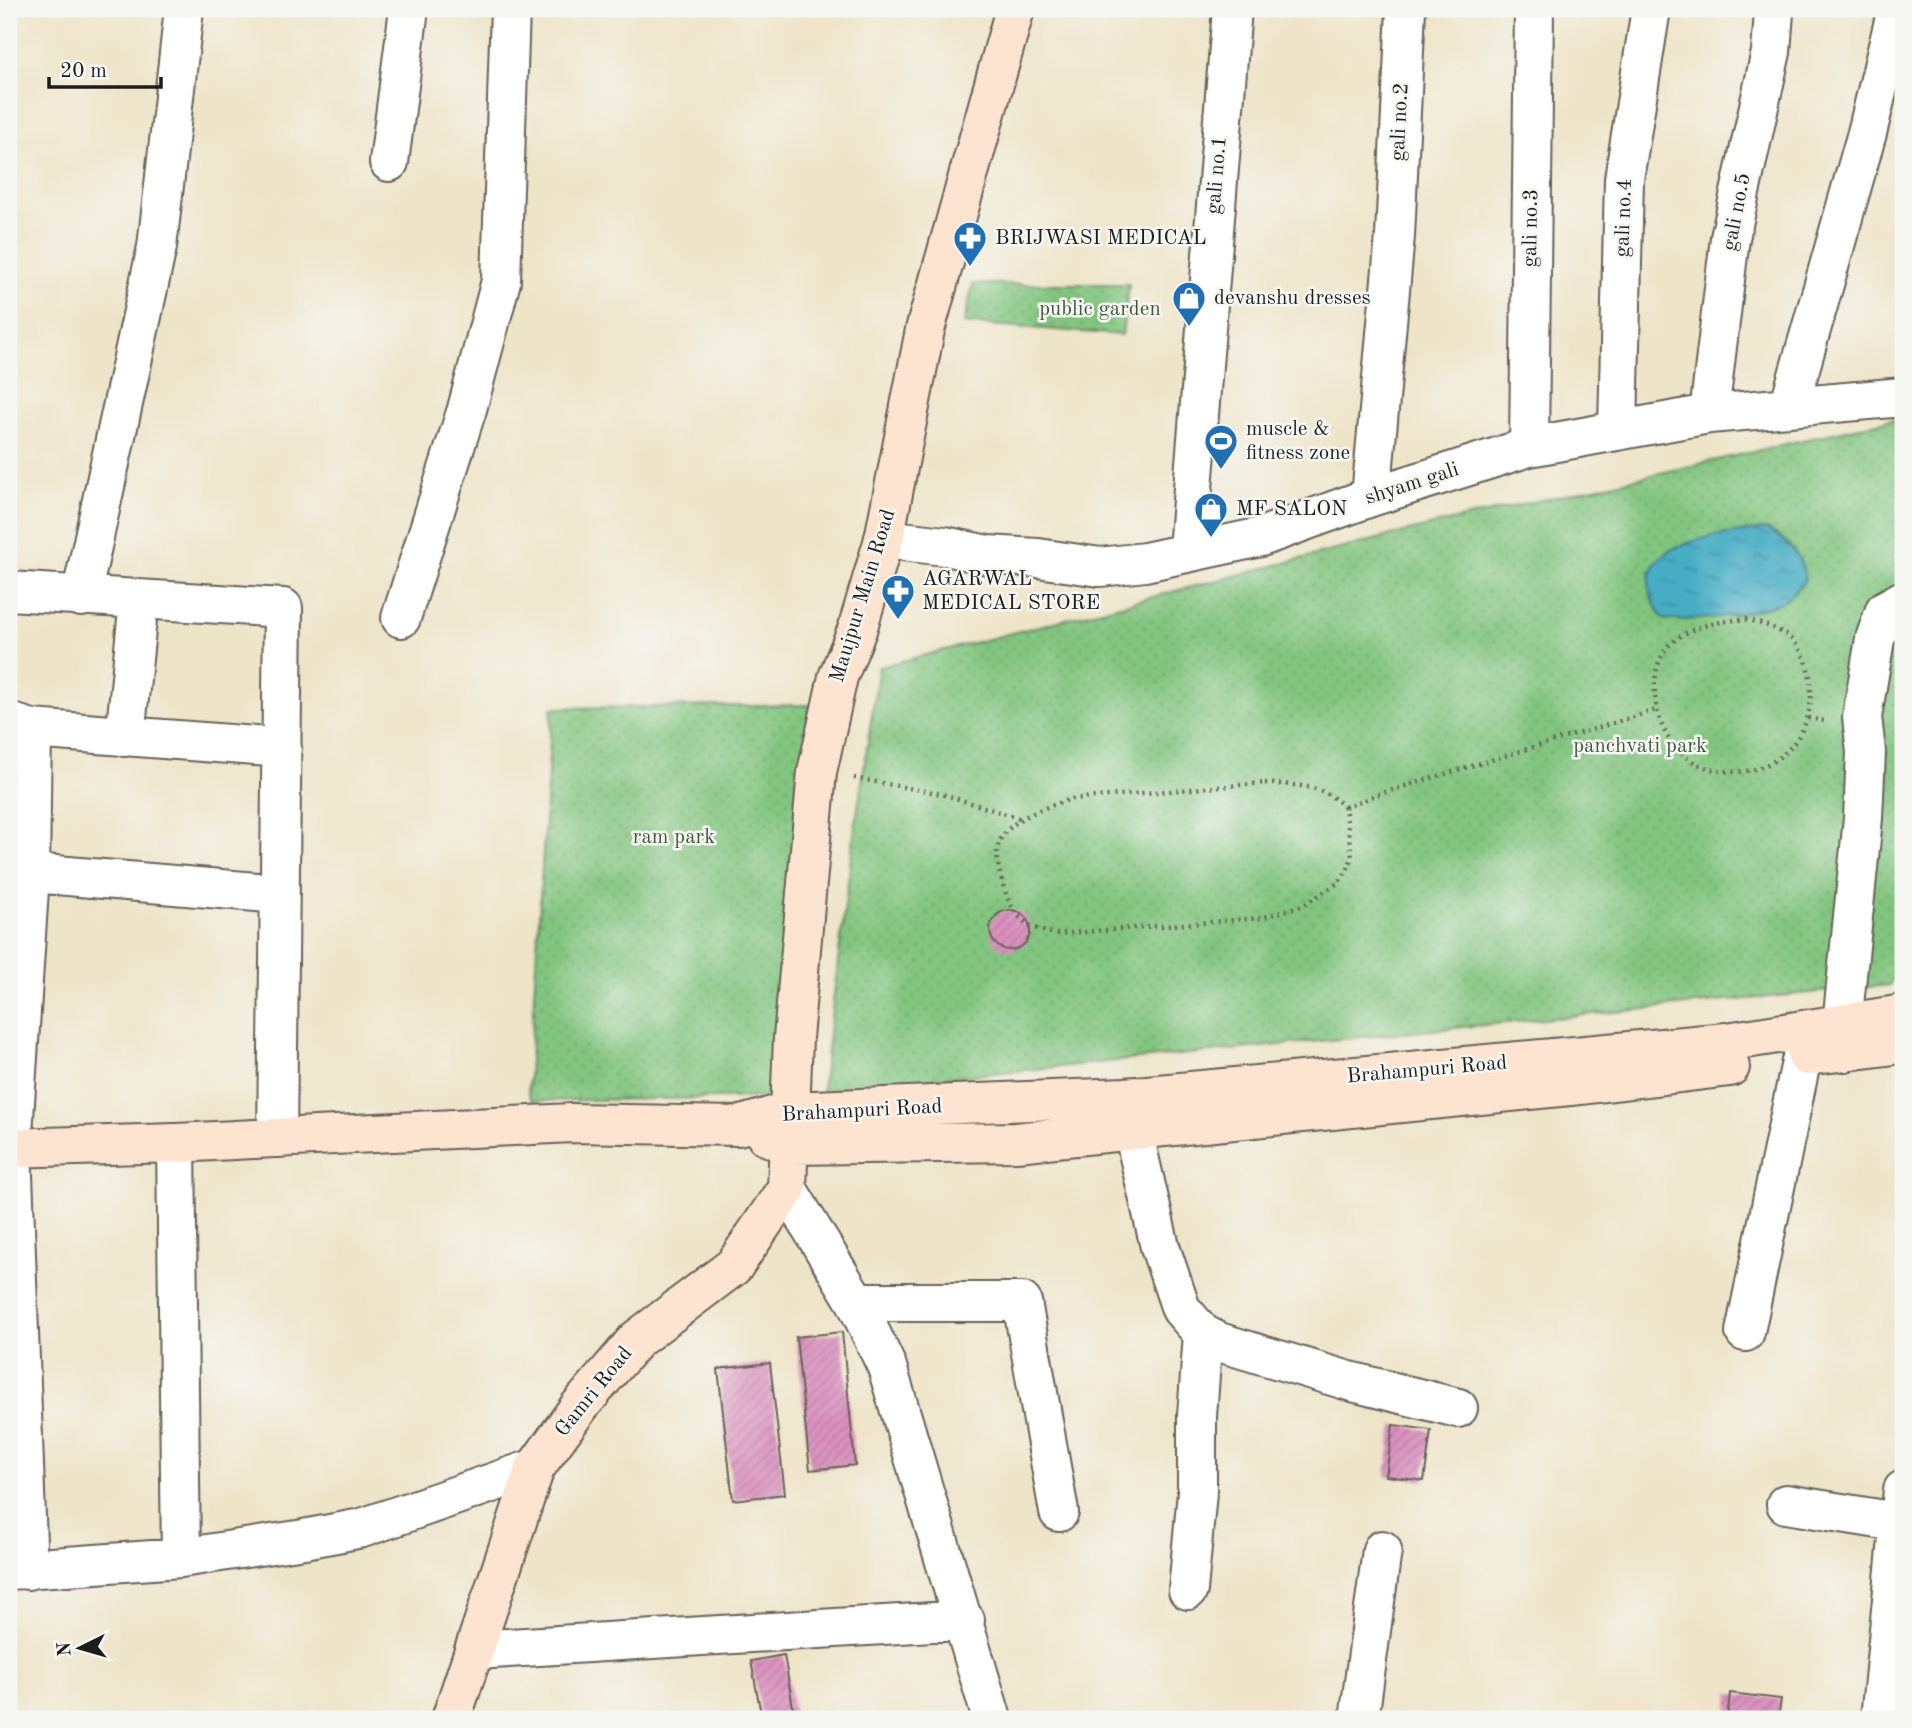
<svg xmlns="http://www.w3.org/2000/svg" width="1912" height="1728" font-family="'Old Standard TT',serif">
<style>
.park{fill:url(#park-dots);stroke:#4f704e;stroke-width:2}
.water{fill:url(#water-ripples);stroke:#316470;stroke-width:2}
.building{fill:url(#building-hatch)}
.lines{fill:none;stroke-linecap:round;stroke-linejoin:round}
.street-casing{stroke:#666258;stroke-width:42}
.secondary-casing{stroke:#666258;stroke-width:42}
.path{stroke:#666258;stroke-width:4.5;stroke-dasharray:2 5;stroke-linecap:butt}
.street{stroke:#fff;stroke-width:38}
.secondary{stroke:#fde4d1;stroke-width:38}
.labels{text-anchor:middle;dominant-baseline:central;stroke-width:5;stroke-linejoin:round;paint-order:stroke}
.street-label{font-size:21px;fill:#1c1c1c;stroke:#f6f6f2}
.poi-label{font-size:21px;fill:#1c1c1c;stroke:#f6f6f2;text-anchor:start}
.park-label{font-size:21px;fill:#40573f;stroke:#f6f6f2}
</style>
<defs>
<pattern id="park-dots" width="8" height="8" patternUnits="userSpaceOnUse" patternTransform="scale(1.75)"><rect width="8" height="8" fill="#82c57f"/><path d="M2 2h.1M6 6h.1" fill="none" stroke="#70a96d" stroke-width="1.8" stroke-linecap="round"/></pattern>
<pattern id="water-ripples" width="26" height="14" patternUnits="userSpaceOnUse" patternTransform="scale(1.75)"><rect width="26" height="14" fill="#46adc5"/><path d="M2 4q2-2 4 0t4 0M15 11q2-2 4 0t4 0" fill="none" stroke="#3a8c9f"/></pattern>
<pattern id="building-hatch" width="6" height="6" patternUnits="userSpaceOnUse" patternTransform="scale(1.75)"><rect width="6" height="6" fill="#da91be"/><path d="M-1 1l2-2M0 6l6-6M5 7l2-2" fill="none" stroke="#ba7ca3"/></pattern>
</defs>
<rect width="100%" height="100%" fill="#f6f6f2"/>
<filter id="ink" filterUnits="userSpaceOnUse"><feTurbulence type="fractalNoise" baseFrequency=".0143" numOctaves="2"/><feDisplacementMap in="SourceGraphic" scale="14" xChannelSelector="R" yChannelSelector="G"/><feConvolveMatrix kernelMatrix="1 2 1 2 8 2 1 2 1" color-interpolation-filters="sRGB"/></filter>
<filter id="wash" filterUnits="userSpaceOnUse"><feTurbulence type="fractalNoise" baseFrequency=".00686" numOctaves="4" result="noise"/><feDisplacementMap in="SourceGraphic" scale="28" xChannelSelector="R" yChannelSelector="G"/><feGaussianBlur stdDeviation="1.57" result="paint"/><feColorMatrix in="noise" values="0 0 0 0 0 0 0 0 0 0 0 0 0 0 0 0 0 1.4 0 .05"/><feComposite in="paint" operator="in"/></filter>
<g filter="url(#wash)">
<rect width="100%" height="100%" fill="#eee4c8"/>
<path class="park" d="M973 284H1129L1122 335 964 323Z
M1903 417V954L1890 985 822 1090 853 842 879 667 1425 527Z
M818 705 781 1097 532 1101 528 1093 552 708Z"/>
<path class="water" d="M1767 529C1787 540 1803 556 1805 580 1798 588 1791 597 1781 602 1758 613 1689 623 1663 619 1611 541 1718 535 1767 529Z"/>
<g id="blocks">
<path class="building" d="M990 930a20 20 0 1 1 40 0a20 20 0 1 1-40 0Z
M842 1332 855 1465 810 1470 796 1337Z
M770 1363 785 1494 733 1500 718 1369Z
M1393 1425 1431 1430 1424 1481 1386 1476Z
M784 1655 795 1719H762L751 1661Z
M1730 1693 1781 1699 1778 1719H1727Z"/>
</g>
</g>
<g filter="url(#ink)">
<use href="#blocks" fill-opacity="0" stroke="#666258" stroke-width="2"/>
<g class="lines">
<defs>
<path id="street" d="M389 162 409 9
M1789 407 1867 133 1897 9
M1709 414 1730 238 1771 52 1774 13 1771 9
M1618 429 1624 179 1651 9
M1529 447 1534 9
M1371 497 1395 236 1406 9
M884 539 945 546 988 555 1038 558 1100 567 1145 562 1261 537 1371 497 1529 447 1709 414 1903 397
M1188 550 1232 9
M9 591 283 608 277 1138
M81 597 157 247 184 9
M401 618 467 409 501 281 510 9
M9 722 32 729 30 874 12 1148 28 1570
M32 729 282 748
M125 737 139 600
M9 871 280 894
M1845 1052 1842 1025 1863 818 1866 752 1862 717 1875 639 1885 610 1903 600
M1126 1100 1160 1247 1181 1309 1203 1334 1219 1342 1349 1381 1458 1408
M176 1143 181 1558
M787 1188 856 1302 887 1367 992 1719
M856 1302H1022L1059 1512
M1745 1332 1802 1057
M1786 1504 1903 1523
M9 1570 181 1558 304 1539 362 1528 535 1468
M1188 1590 1197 1492V1416L1203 1334
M475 1650 965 1620
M1359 1719 1382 1550
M1880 1719 1903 1490"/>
<path id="secondary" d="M1807 1056 1903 1044
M766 1136 789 1145 1016 1142 1580 1085 1730 1067
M9 1148 176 1143 572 1123 738 1126 790 1111 1125 1097 1727 1042 1903 1014
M451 1719 535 1468 579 1407 636 1340 734 1266 787 1188 793 1038 817 772 838 677 857 630 884 539 925 330 1015 9"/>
</defs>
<use href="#street" class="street-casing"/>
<use href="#secondary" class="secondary-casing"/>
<path class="path" d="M1746 619C1761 624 1777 627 1790 638 1798 644 1806 659 1808 669 1823 725 1782 779 1722 771 1702 769 1680 757 1669 739 1652 713 1646 662 1675 640 1694 625 1722 621 1746 619Z
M1808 718 1824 721
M854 778 942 794 1022 819
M1265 783C1300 786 1319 783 1345 807L1352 857 1347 871 1338 883 1304 905 1261 918 1058 934C1019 929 1010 910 1000 874 998 864 995 853 999 842 1010 818 1048 806 1072 799Z
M1345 807 1376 795 1656 710"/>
<use href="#street" class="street"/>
<use href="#secondary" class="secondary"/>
</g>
</g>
<defs>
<symbol id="pharmacy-pin" viewBox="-11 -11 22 30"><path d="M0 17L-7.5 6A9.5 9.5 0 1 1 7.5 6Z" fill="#1f6fb2" stroke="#f6f6f2"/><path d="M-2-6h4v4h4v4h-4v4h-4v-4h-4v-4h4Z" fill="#fff"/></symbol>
<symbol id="shop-pin" viewBox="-11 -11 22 30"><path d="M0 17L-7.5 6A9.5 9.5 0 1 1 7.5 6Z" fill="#1f6fb2" stroke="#f6f6f2"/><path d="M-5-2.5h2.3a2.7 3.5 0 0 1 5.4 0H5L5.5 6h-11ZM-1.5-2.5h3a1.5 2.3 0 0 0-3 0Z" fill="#fff"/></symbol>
<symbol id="stadium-pin" viewBox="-11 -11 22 30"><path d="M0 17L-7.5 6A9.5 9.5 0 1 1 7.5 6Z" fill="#1f6fb2" stroke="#f6f6f2"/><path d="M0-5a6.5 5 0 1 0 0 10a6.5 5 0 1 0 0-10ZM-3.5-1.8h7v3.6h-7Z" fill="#fff"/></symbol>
</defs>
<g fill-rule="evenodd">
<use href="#pharmacy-pin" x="951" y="219" width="38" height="52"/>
<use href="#shop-pin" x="1170" y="279" width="38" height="52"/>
<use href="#stadium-pin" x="1202" y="422" width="38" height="52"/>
<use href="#shop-pin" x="1192" y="490" width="38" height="52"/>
<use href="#pharmacy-pin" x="879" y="572" width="38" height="52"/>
</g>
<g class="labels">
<g class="street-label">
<text transform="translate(1400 122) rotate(-87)">gali no.2</text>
<text transform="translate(1217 175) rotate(-85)">gali no.1</text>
<text transform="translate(1737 212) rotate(-79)">gali no.5</text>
<text transform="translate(1624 218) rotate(-88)">gali no.4</text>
<text transform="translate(1531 228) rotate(-89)">gali no.3</text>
<text transform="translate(1412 484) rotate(-18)">shyam gali</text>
<text transform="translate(863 596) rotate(-73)">Maujpur Main Road</text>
<text transform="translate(1427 1070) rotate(-5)">Brahampuri Road</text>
<text transform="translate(862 1111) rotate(-3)">Brahampuri Road</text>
<text transform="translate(594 1392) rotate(-51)">Gamri Road</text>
</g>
<g class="poi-label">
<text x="995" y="238">BRIJWASI MEDICAL</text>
<text x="1214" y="298">devanshu dresses</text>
<text x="1246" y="429">muscle &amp;<tspan x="1246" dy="24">fitness zone</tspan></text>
<text x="1236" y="509">MF SALON</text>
<text x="922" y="579">AGARWAL<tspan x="922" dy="24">MEDICAL STORE</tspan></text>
</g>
<g class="park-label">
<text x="1100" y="309">public garden</text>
<text x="1640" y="746">panchvati park</text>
<text x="674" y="837">ram park</text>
</g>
</g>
<rect width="1912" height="1728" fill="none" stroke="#f6f6f2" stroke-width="35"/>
<g transform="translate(80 1648) rotate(265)" stroke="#f6f6f2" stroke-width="5" paint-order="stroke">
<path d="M0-5L12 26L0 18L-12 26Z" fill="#1c1c1c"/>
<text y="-10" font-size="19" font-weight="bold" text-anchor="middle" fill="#1c1c1c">N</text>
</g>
<path d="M49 77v10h112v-10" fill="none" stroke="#1c1c1c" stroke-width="3.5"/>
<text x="60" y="77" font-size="21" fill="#1c1c1c" stroke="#f6f6f2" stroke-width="5" paint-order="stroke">20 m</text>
</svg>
